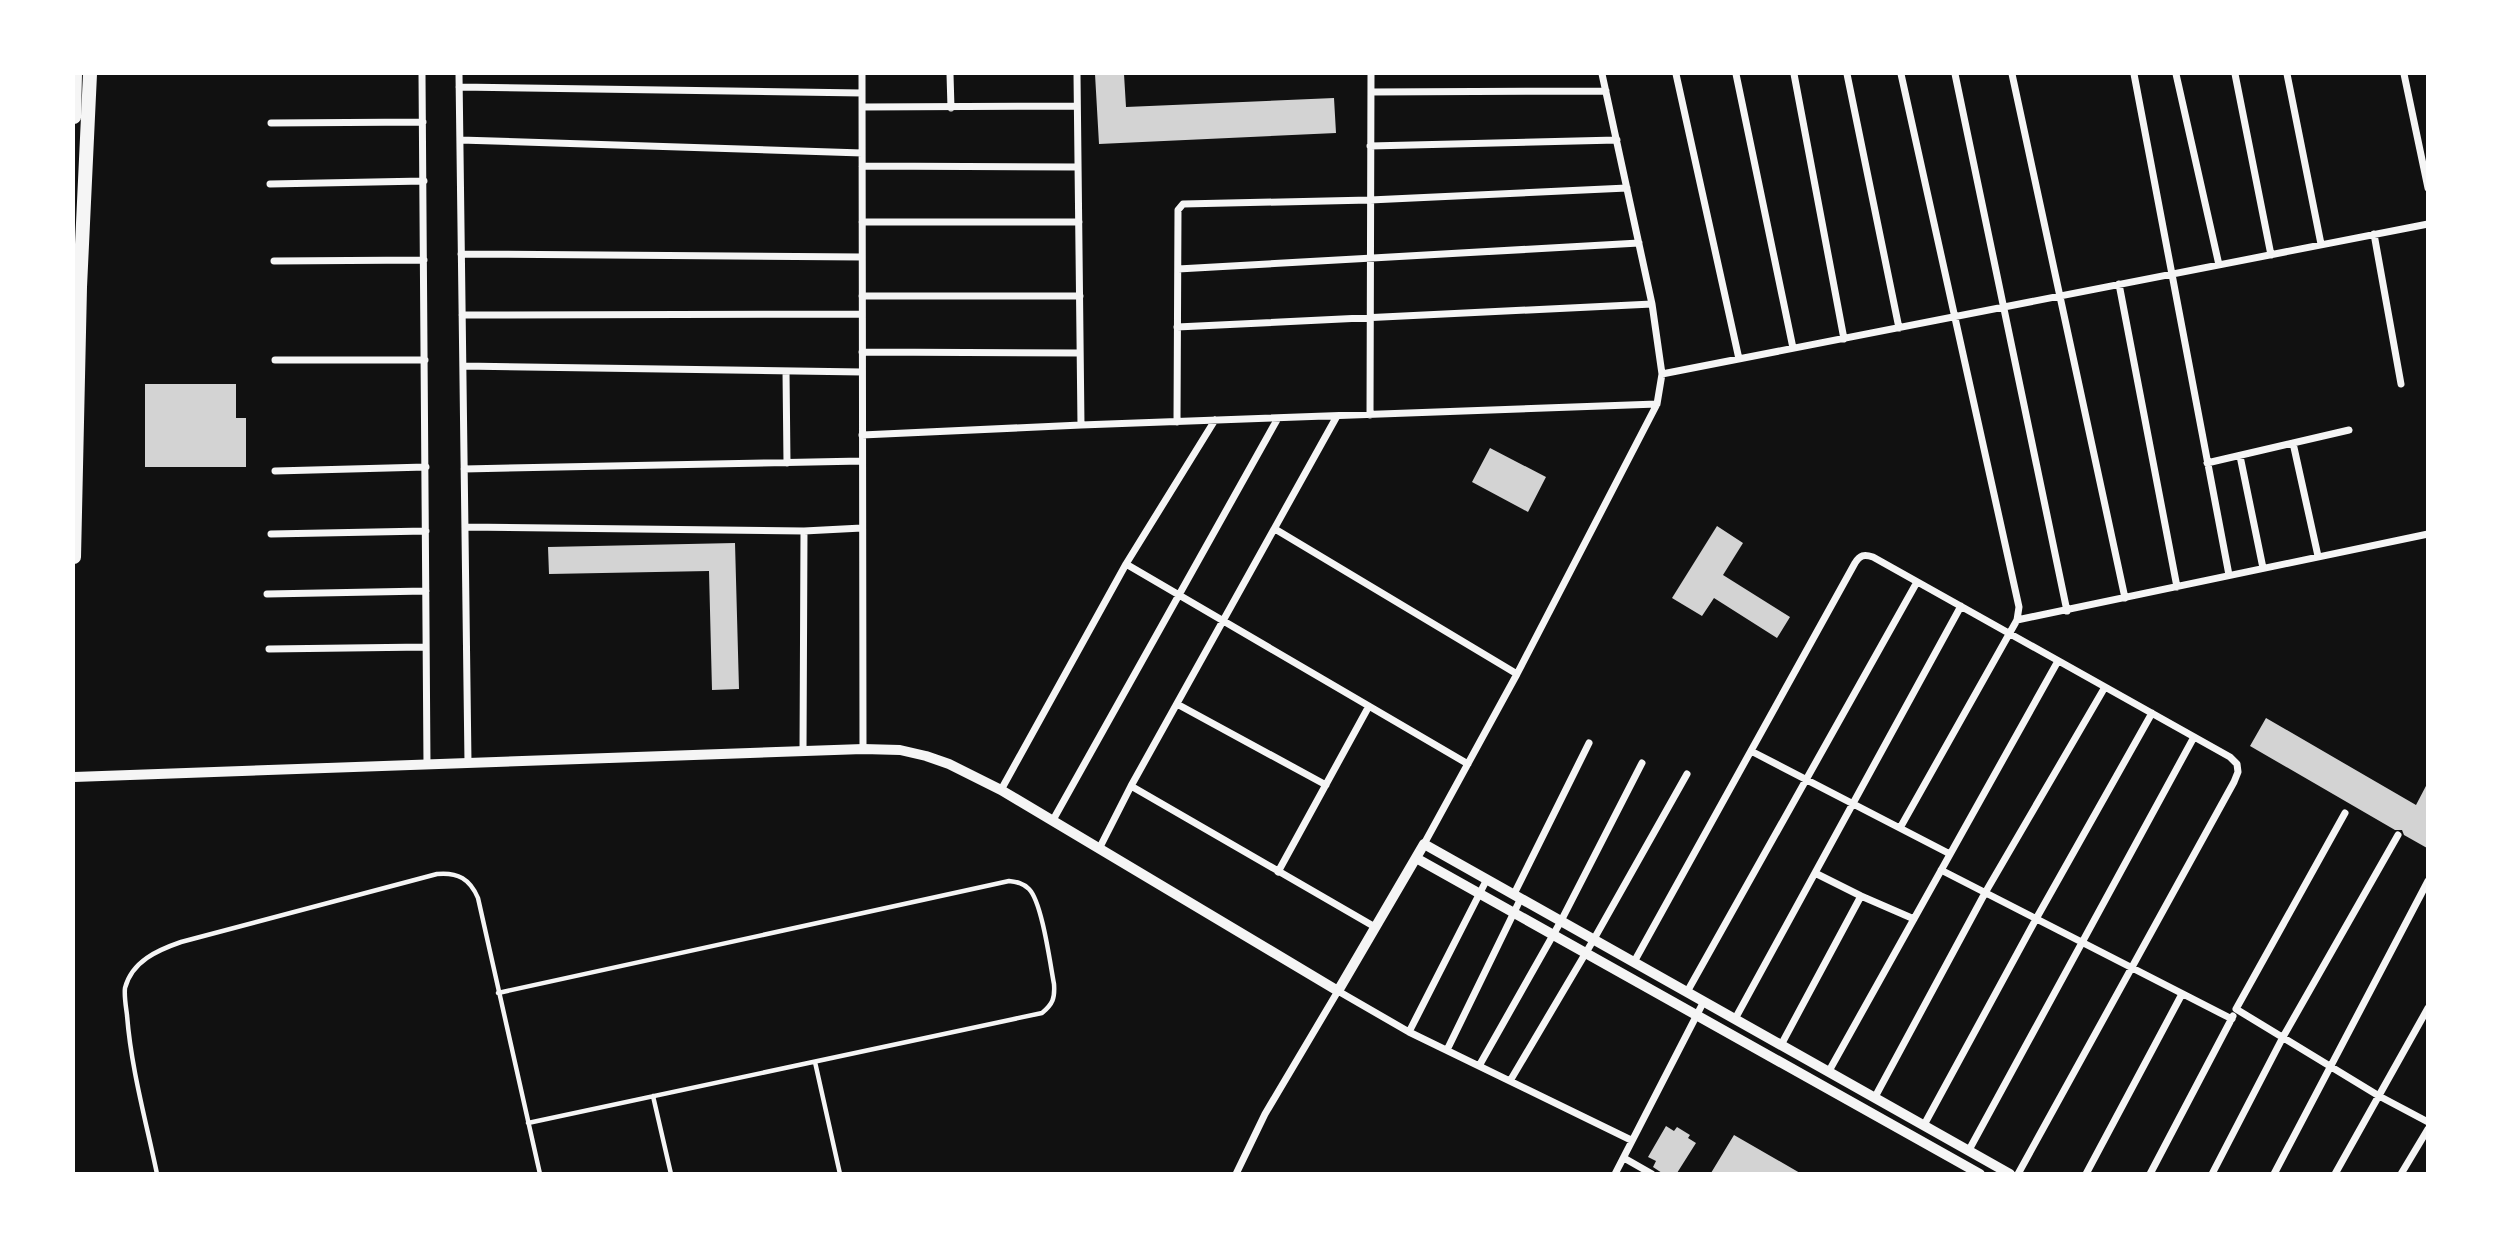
<svg xmlns="http://www.w3.org/2000/svg" width="2501" height="1247" font-family="Figtree,sans-serif">
<style>
.building{fill:#d3d3d3}
.lines{fill:none;stroke-linecap:round;stroke-linejoin:round}
.service{stroke:#f5f5f5;stroke-width:4.5}
.minor{stroke:#f5f5f5;stroke-width:7}
.tertiary{stroke:#f5f5f5;stroke-width:10}
.primary{stroke:#f5f5f5;stroke-width:14}
</style>
<rect width="100%" height="100%" fill="#111"/>
<path class="building" d="M1095 74H1124L1126 107 1334 98 1336 133 1099 144Z
M145 384H236V418H246V467H145Z
M1490 448 1546 477 1528 512 1472 482Z
M1717 526 1743 543 1723 575 1790 617 1777 638 1714 598 1702 616 1672 598Z
M735 543 739 689 712 690 709 571 549 574 548 547Z
M2266 718 2416 805 2427 784V848L2404 835 2402 830H2395L2250 746Z
M1666 1126 1674 1131 1677 1127 1690 1135 1688 1138 1696 1143 1677 1173H1662L1653 1167 1656 1161 1648 1157Z
M1734 1135 1800 1173H1711Z"/>
<g class="lines">
<path class="service" d="M498 993 1009 881C1017 882 1023 883 1029 889 1042 902 1050 963 1054 984 1055 998 1053 1004 1042 1013L528 1123
M815 1062 840 1174
M653 1096 671 1174
M157 1174C146 1121 131 1068 127 1015 126 1007 124 996 125 988 132 961 158 950 181 942L437 874C458 872 470 879 478 898L540 1174"/>
<path class="minor" d="M422 74 427 764
M459 74 468 762
M862 74 863 749
M950 74 951 108
M1676 74 1739 359
M1736 74 1793 348
M1794 74 1844 339
M1847 74 1899 328
M1955 74 2067 611
M2012 74 2125 598
M2134 74 2229 575
M2176 74 2219 265
M2235 74 2271 255
M2287 74 2321 244
M2404 74 2428 188
M459 87 862 93
M1371 92 1606 91
M862 107 1077 106
M271 123 423 122
M460 140 862 153
M1370 146 1617 140
M862 166 1078 167
M270 184 424 181
M862 222H1079
M2374 234 2401 384
M461 254 862 257
M274 261 424 260
M1178 269 1639 243
M2119 284 2177 587
M862 296H1080
M462 315 862 314
M1177 327 1652 304
M862 352 1080 353
M275 360H425
M463 366 862 372
M786 371 787 463
M1662 374 2428 224
M1370 415 1371 74
M1177 422 1178 210 1183 204 1370 200 1627 188
M1081 425 1657 404
M862 435 1081 425 1077 74
M2293 443 2318 556
M2240 456 2263 568
M2207 463 2349 430
M464 469 862 461
M275 471 426 467
M465 527 804 531 862 528
M1275 529 1517 674
M271 534 426 531
M1126 564 1468 764
M267 594 426 591
M2017 620 2428 534
M269 649 426 647
M1177 704 1326 785
M803 751 804 531
M1751 751 1950 854
M1131 786 1375 927
M1001 790 1126 564 1215 420
M2345 813 2236 1009 2379 1096 2428 1122
M1053 820 1278 418
M1900 828 2017 620 2019 607 1901 74
M1424 844 1517 674 1657 404 1662 374 1652 304 1602 74
M1099 849 1131 786 1337 416
M1941 870 2232 1019
M1278 872 1369 706
M1815 873 1861 896 1914 919
M1514 894 1589 743
M1634 962 1855 563C1860 555 1864 554 1873 557L2230 757 2237 764 2238 772 2234 782 2018 1174
M1687 992 1917 582
M1735 1019 1961 606
M1409 1032 1487 879
M1781 1045 1861 896
M1447 1050 1521 898
M1479 1066 1561 921 1642 763
M1829 1071 2058 661
M1510 1081 1594 939 1687 774
M1875 1097 1985 893 2105 687
M1924 1125 2036 919 2152 713
M1969 1150 2194 737
M1624 1158 1652 1174
M1236 1174 1265 1114 1338 991 1409 1032 1631 1140
M1615 1174 1704 1001
M2086 1174 2182 994
M2150 1174 2233 1016
M2212 1174 2283 1037 2398 835
M2274 1174 2428 881
M2335 1174 2428 1008
M2401 1174 2428 1129"/>
<path class="tertiary" d="M74 777 863 749 900 750 926 756 949 764 1001 790 1338 991 1424 844 2010 1174
M1416 858 1980 1174"/>
<path class="primary" d="M74 117 75 74
M74 557 80 287 90 74"/>
</g>
<rect width="2501" height="1247" fill="none" stroke="#ffffff" stroke-width="150"/>
</svg>
